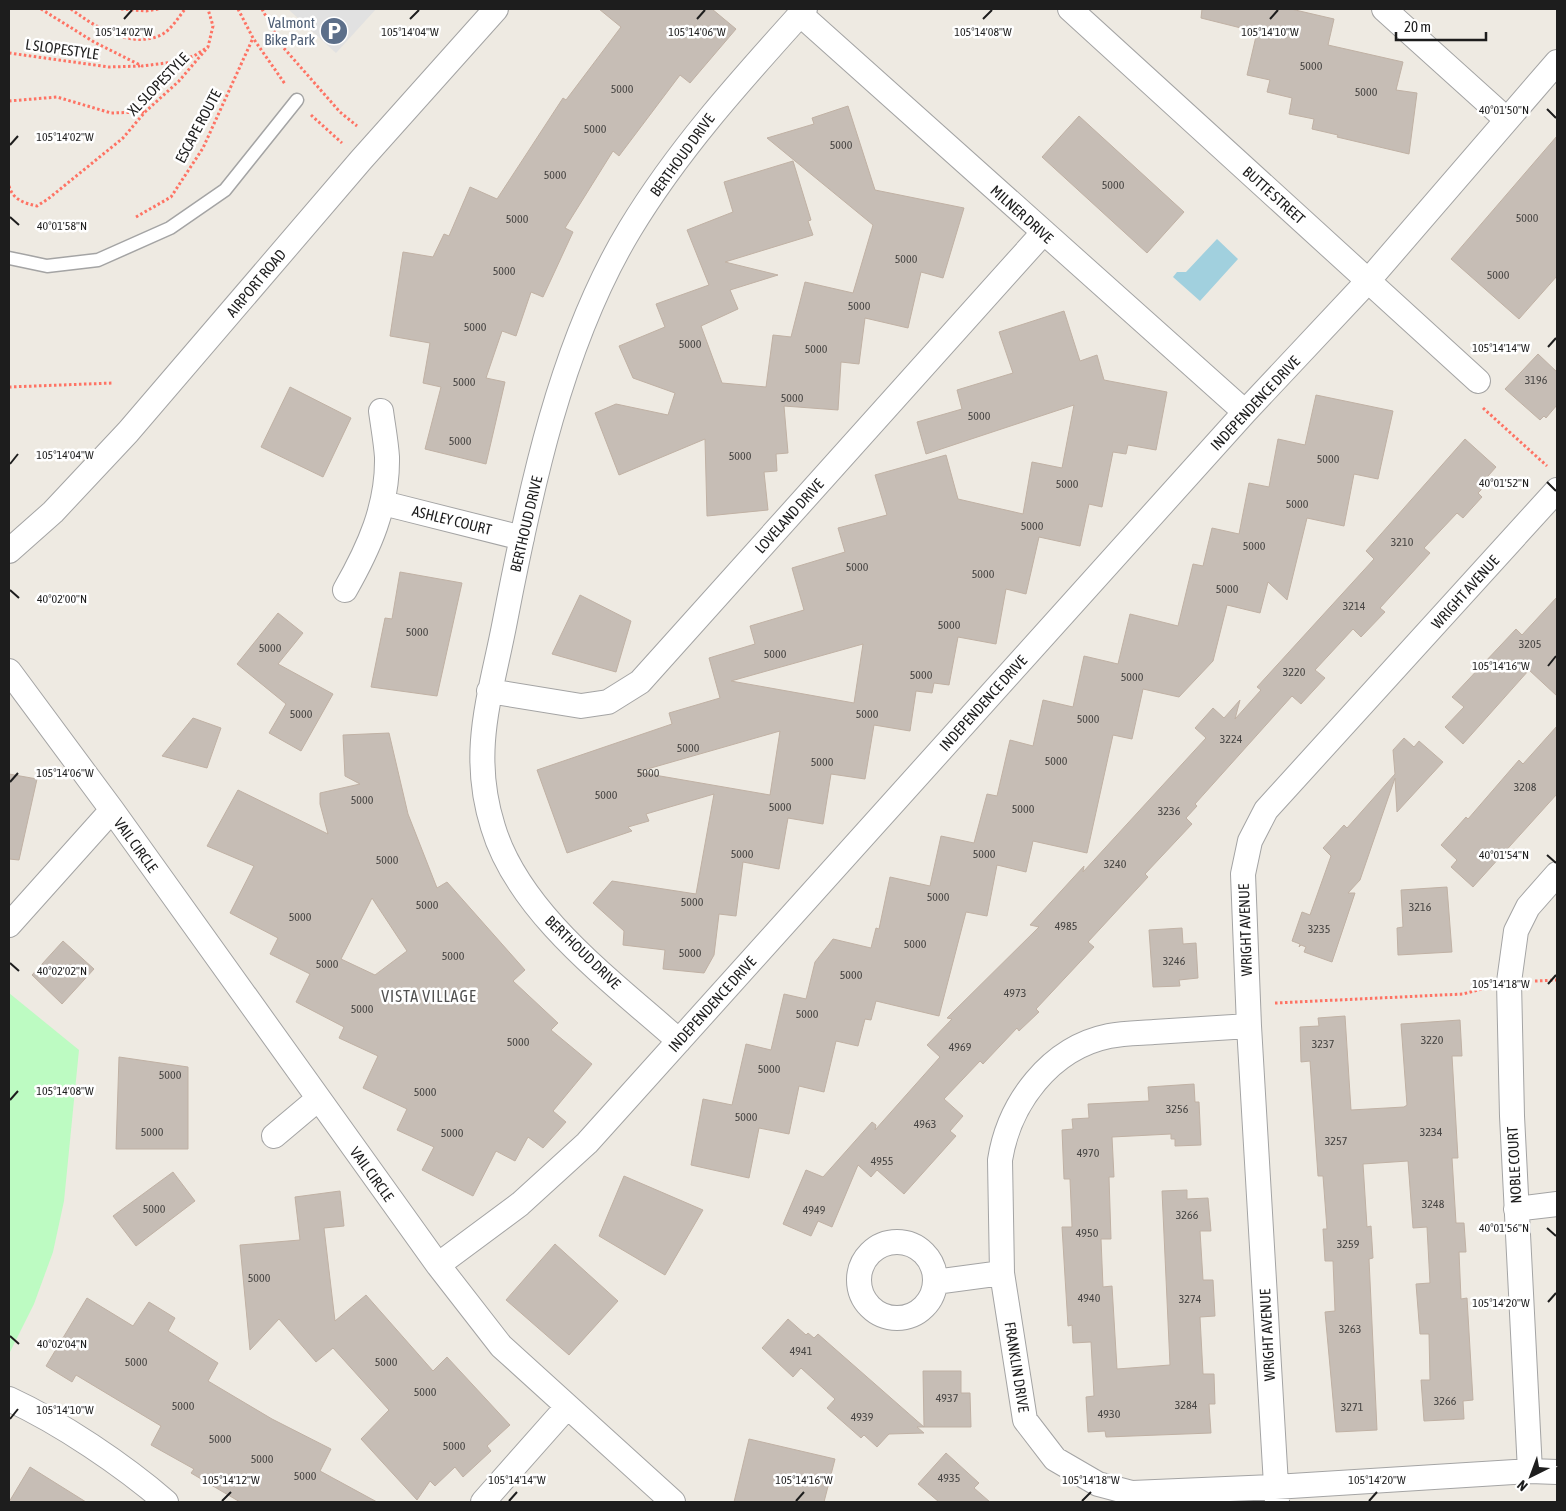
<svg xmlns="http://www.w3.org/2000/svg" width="1566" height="1511" font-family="'Asap Condensed',sans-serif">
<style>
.park{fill:#bdfbc2}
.parking{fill:#e1e1e1}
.water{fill:#a1d0de}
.building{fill:#c6bdb5;stroke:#c0b1a4;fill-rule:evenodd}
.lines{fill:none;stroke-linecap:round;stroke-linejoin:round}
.lane-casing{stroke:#a4a4a4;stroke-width:15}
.street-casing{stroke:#a4a4a4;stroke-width:26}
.path{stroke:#fe7364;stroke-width:3;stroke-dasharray:2.5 2.5;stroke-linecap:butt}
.lane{stroke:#fff;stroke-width:12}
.street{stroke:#fff;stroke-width:24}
.ticks{fill:none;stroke:#1d1d1d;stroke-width:2}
.labels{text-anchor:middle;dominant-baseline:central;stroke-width:5;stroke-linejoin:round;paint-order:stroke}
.number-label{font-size:12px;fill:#474543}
.service-label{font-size:15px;fill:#4e5e75;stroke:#fff;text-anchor:end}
.street-label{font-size:15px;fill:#1d1d1d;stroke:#fff}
.neighbourhood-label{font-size:16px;letter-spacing:1px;fill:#505050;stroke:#fff}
.ticks-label{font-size:12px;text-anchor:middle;fill:#1d1d1d;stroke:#fff;stroke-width:5;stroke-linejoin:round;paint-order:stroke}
</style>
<rect width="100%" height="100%" fill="#eeeae2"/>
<path class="park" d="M9 993 79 1050 64 1201 53 1252 34 1304 9 1354Z"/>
<path class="parking" d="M288 9H376L336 53Z"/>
<path class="water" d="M1217 239 1238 259 1200 301 1173 277 1177 272H1186Z"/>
<path class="building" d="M599 9H712L736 29 690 83 680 75 619 156 613 151 565 228 573 232 543 297 531 292 516 336 502 331 486 378 505 382 486 464 425 449 441 387 423 383 430 343 390 336 403 252 433 257 444 234 449 236 470 187 497 199 563 98 566 100 621 27Z
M1202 9H1291L1334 19 1328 45 1403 62 1396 90 1417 93 1409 154 1337 137 1338 135 1312 129 1314 119 1289 114 1292 98 1267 92 1270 80 1247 75 1257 32 1201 18Z
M848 106 875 190 964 208 943 278 921 272 908 328 865 318 859 364 841 362 838 410 784 406 788 453 776 454 777 471 764 472 768 510 707 516 705 439 619 475 595 413 616 404 668 415 675 393 633 378 619 346 665 327 656 304 709 285 687 230 733 212 724 182 793 161 811 220 808 221 813 235 725 262 778 275 730 290 738 309 701 326 722 383 766 387 773 335 791 337 805 282 853 293 873 225 767 138 814 124 812 118Z
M1079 116 1184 212 1147 253 1042 157Z
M1557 136V276L1519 319 1451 259Z
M1064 311 1080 361 1097 355 1104 380 1167 392 1156 450 1128 445 1126 454 1113 452 1102 507 1089 504 1080 546 1039 537 1026 594 1006 589 996 644 958 637 949 685 934 683 932 693 916 691 910 731 874 725 865 779 831 774 823 824 788 818 779 869 743 862 736 916 719 914 714 955 704 973 663 969 665 950 623 945 624 931 593 903 612 881 696 894 714 794 646 814 649 821 628 827 632 831 567 853 537 770 672 724 669 713 720 698 709 658 755 644 750 626 804 610 792 568 845 552 838 528 887 515 875 475 946 455 958 499 1023 514 1032 462 1062 468 1074 405 926 454 917 422 962 409 957 390 1013 373 999 332ZM863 644 854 703 731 681ZM780 731 770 795 637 772Z
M1538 354 1557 372V405L1546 418 1544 416 1540 420 1505 389Z
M290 387 351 418 323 477 261 447Z
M1316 395 1393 411 1378 479 1354 474 1344 526 1307 518 1287 600 1268 582 1260 613 1227 605 1213 661 1179 697 1143 689 1132 739 1113 735 1087 853 1033 841 1026 872 997 865 987 916 966 912 939 1016 876 1001 871 1020 865 1019 858 1046 836 1041 824 1092 799 1086 789 1134 759 1128 749 1178 691 1165 703 1099 732 1105 746 1044 771 1050 784 994 806 999 815 962 833 939 871 948 876 928 879 929 890 877 930 886 941 836 974 843 987 794 997 796 1010 740 1033 746 1043 700 1073 707 1084 656 1118 664 1130 614 1178 626 1193 564 1203 566 1212 528 1239 534 1249 483 1269 487 1278 439 1305 445Z
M1465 439 1496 467 1481 484 1484 487 1478 493 1482 497 1463 518 1457 513 1424 548 1430 553 1380 608 1385 612 1361 637 1353 629 1315 670 1325 678 1301 704 1292 696 1195 804 1197 806 1186 818 1192 824 1145 874 1148 877 1088 942 1094 947 1036 1009 1039 1012 1019 1031 1017 1028 983 1064 980 1061 944 1099 963 1116 950 1131 956 1136 904 1194 877 1170 871 1177 858 1165 832 1227 818 1221 811 1236 783 1224 806 1170 823 1177 872 1122 876 1125 875 1130 940 1057 927 1045 952 1019 947 1018 1039 927 1030 925 1084 866 1083 872 1206 738 1195 728 1213 708 1224 718 1240 700 1235 719 1261 690 1257 687 1374 559 1366 551Z
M400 572 462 583 437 696 371 687 385 618 392 619Z
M580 595 631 621 616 672 552 654Z
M1557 597V696L1529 670 1463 744 1445 727 1464 707 1452 697 1516 629 1522 635Z
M278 613 303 633 278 664 333 694 301 751 269 733 286 704 237 664Z
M193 718 221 728 207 768 162 756Z
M1557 726V794L1473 887 1451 867 1457 860 1441 845 1466 817 1468 819 1519 760 1523 764Z
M389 733 408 814 437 888 447 882 525 970 513 981 558 1023 551 1030 592 1064 553 1111 566 1122 543 1148 528 1137 515 1161 496 1151 473 1196 422 1170 434 1147 397 1130 407 1109 363 1088 378 1056 339 1038 344 1027 296 1002 310 974 270 954 278 938 230 913 254 866 207 846 238 790 328 834 320 804V793L360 784 345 776 343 735ZM372 898 407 951 375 975 341 959Z
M1404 738 1414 747 1419 741 1443 762 1397 812 1395 778 1360 880 1348 893H1355L1332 962 1304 952 1306 947 1301 945 1299 947 1300 944 1292 941 1302 912 1310 915 1331 856 1323 848 1344 825 1347 828 1395 774 1393 750Z
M9 774 37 779 19 860 9 859Z
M1447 887 1452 952 1398 955 1397 928 1403 927 1401 890Z
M1182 928 1183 944 1196 943 1198 978 1179 980 1180 986 1153 987 1149 930Z
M63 941 94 969 62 1004 32 975Z
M1345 1016 1351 1110 1404 1107 1407 1105 1401 1024 1460 1020 1462 1056H1452L1458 1158H1452L1456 1223H1464L1466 1252H1459L1461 1299 1467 1298 1473 1400 1463 1401 1464 1419 1424 1421 1421 1380H1430L1429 1334H1420L1416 1284 1430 1283 1427 1227 1413 1228 1408 1161 1363 1164 1367 1227 1371 1226 1373 1258 1369 1259 1377 1430 1336 1432 1325 1312 1335 1311 1333 1261H1325L1323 1229H1327L1323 1176H1318L1310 1061 1301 1062 1300 1027 1319 1026 1318 1018Z
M119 1057 188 1067V1149H116Z
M1194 1084 1195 1102H1199L1201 1145 1175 1146V1139H1171V1134L1112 1137 1114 1177H1109L1111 1239H1101L1103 1287 1112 1286 1117 1369 1170 1365 1162 1191 1187 1190V1199L1208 1198 1211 1231H1200L1203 1280H1213L1215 1316 1200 1317 1203 1374H1214L1215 1404H1209L1211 1433 1106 1437 1105 1431 1088 1432 1086 1397 1094 1396 1091 1342 1073 1343 1072 1325 1068 1326 1062 1227H1072L1070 1179H1064L1062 1130 1073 1129 1072 1119 1089 1118 1088 1104 1149 1101 1148 1087Z
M173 1172 195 1201 136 1246 113 1216Z
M624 1176 703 1210 665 1275 599 1236Z
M340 1191 344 1226 324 1228 335 1321 366 1295 433 1371 447 1357 510 1425 487 1446 491 1451 463 1477 455 1467 435 1486 430 1481 417 1500 361 1439 389 1410 333 1348 316 1362 279 1319 250 1350 240 1245 300 1240 295 1197Z
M555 1244 618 1301 569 1355 506 1300Z
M87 1298 133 1326 149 1302 175 1318 168 1331 218 1363 208 1381 272 1419 331 1449 320 1471 377 1502H240L191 1473 194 1469 151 1445 161 1426 76 1375 72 1382 46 1366Z
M788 1319 806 1335 808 1333 814 1338 818 1334 924 1427 923 1371H961V1393H970L971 1427H917L924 1433 889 1434 877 1447 864 1435 861 1438 827 1408 835 1399 801 1368 793 1377 762 1348Z
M749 1439 835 1459 824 1502H734Z
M946 1453 979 1483 974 1488 990 1502H939L918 1484Z
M30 1467 86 1502H9Z"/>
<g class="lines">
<defs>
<path id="lane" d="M9 258 47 266 98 260 170 228 225 190 297 100"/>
<path id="street" d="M1070 9 1478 381
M1384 9 1506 119
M800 14 1245 412
M383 503 522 538
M9 551 53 512 128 432 361 160 496 9
M345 590C369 548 388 506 387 457 386 442 383 426 381 411
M9 671 112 810 438 1265 501 1346 673 1502
M489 691 581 706 608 702 640 682 1043 233
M9 925 112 810
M1249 1026C1217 1028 1186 1030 1154 1032 1140 1033 1123 1033 1109 1036 1050 1048 1009 1103 1000 1160L1002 1273 1025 1420 1055 1459 1098 1484 1132 1493 1275 1487 1530 1471 1557 1472
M679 1041C613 982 519 914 493 827 469 751 491 695 505 621 530 491 561 343 630 229 679 148 742 79 805 9
M274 1136 318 1099
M1516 1209 1557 1204
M859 1280a38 38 0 1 1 76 0a38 38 0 1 1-76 0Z
M438 1265 520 1204 587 1143 1245 412 1368 281 1557 62
M935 1282 1002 1273
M9 1399C61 1423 123 1465 166 1502
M1530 1471 1512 1116 1509 982 1516 931 1528 907 1557 874
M483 1502 567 1407
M1277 1502 1249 1026 1243 874 1250 841 1266 810 1557 490"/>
</defs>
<use href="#lane" class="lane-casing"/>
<use href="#street" class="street-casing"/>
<path class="path" d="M41 9 94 42 142 66 174 62 194 56 208 47 213 26 208 9
M71 9C95 27 130 49 161 35 171 30 178 18 185 9
M121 9 146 11 159 9
M238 9 253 38 285 84
M262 9 282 46 340 112 357 126
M282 46 295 34
M9 53 109 67 140 66
M9 101 57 97 111 113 145 112
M311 115 342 143
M9 186C13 200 24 203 37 206L48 199 123 138 145 112 179 81 208 47
M136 217 171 197 203 148 253 38
M9 387 113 383
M1483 408 1547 466
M1535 981 1557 980
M1275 1003 1463 994 1482 989"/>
<use href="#lane" class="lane"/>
<use href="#street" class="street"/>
</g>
<path class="ticks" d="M124 19 132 10M410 19 419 10M697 19 705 10M983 19 992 10M1270 19 1278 10M1547 109 1556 118M10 145 18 136M10 217 19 225M1548 347 1556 338M10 464 18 454M1547 482 1556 491M10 590 19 598M1548 666 1556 656M10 782 18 773M1547 855 1556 863M10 963 19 971M1548 984 1556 975M10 1100 18 1091M1547 1228 1556 1236M1548 1302 1556 1293M10 1336 19 1344M10 1419 18 1409M222 1501 231 1492M509 1501 517 1492M796 1501 804 1492M1082 1501 1091 1492M1369 1501 1377 1492"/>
<defs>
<symbol id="parking-disc" viewBox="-11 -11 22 22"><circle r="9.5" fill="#5c6f8a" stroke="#fff"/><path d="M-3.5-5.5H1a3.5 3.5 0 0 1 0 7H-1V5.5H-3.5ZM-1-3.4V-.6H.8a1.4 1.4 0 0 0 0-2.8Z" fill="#fff"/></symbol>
</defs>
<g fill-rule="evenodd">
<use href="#parking-disc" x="318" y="15" width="32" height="32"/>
</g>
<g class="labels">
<g class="number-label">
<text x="1311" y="66">5000</text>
<text x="622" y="89">5000</text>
<text x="1366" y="92">5000</text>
<text x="595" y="129">5000</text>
<text x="841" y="145">5000</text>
<text x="555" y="175">5000</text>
<text x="1113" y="185">5000</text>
<text x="1527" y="218">5000</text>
<text x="517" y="219">5000</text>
<text x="906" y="259">5000</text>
<text x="504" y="271">5000</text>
<text x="1498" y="275">5000</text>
<text x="859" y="306">5000</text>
<text x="475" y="327">5000</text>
<text x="690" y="344">5000</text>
<text x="816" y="349">5000</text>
<text x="1536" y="380">3196</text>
<text x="464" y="382">5000</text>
<text x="792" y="398">5000</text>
<text x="979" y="416">5000</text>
<text x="460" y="441">5000</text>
<text x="740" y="456">5000</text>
<text x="1328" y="459">5000</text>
<text x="1067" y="484">5000</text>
<text x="1297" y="504">5000</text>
<text x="1032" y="526">5000</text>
<text x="1402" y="542">3210</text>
<text x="1254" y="546">5000</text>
<text x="857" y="567">5000</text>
<text x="983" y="574">5000</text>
<text x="1227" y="589">5000</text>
<text x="1354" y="606">3214</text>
<text x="949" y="625">5000</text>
<text x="417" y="632">5000</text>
<text x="1530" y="644">3205</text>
<text x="270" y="648">5000</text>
<text x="775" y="654">5000</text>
<text x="1294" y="672">3220</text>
<text x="921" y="675">5000</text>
<text x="1132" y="677">5000</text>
<text x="301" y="714">5000</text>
<text x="867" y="714">5000</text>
<text x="1088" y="719">5000</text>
<text x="1231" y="739">3224</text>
<text x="688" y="748">5000</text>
<text x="1056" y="761">5000</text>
<text x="822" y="762">5000</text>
<text x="648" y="773">5000</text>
<text x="1525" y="787">3208</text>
<text x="606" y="795">5000</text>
<text x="362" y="800">5000</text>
<text x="780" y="807">5000</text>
<text x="1023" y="809">5000</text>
<text x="1169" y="811">3236</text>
<text x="742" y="854">5000</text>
<text x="984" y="854">5000</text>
<text x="387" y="860">5000</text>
<text x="1115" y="864">3240</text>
<text x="938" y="897">5000</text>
<text x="692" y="902">5000</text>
<text x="427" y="905">5000</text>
<text x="1420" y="907">3216</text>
<text x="300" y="917">5000</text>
<text x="1066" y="926">4985</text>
<text x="1319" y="929">3235</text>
<text x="915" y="944">5000</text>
<text x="690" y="953">5000</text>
<text x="453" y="956">5000</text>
<text x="1174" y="961">3246</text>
<text x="327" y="964">5000</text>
<text x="851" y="975">5000</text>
<text x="1015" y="993">4973</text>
<text x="362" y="1009">5000</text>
<text x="807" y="1014">5000</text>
<text x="1432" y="1040">3220</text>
<text x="518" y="1042">5000</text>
<text x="1323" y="1044">3237</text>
<text x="960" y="1047">4969</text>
<text x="769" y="1069">5000</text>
<text x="170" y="1075">5000</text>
<text x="425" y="1092">5000</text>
<text x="1177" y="1109">3256</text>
<text x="746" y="1117">5000</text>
<text x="925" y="1124">4963</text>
<text x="152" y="1132">5000</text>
<text x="1431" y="1132">3234</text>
<text x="452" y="1133">5000</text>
<text x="1336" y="1141">3257</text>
<text x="1088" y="1153">4970</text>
<text x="882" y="1161">4955</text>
<text x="1433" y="1204">3248</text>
<text x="154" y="1209">5000</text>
<text x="814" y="1210">4949</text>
<text x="1187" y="1215">3266</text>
<text x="1087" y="1233">4950</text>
<text x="1348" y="1244">3259</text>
<text x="259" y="1278">5000</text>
<text x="1089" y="1298">4940</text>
<text x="1190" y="1299">3274</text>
<text x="1350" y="1329">3263</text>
<text x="801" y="1351">4941</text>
<text x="136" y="1362">5000</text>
<text x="386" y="1362">5000</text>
<text x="425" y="1392">5000</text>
<text x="947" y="1398">4937</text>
<text x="1445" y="1401">3266</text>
<text x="1186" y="1405">3284</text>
<text x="183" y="1406">5000</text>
<text x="1352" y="1407">3271</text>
<text x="1109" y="1414">4930</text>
<text x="862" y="1417">4939</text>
<text x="220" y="1439">5000</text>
<text x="454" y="1446">5000</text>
<text x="262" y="1459">5000</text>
<text x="305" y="1476">5000</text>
<text x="949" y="1478">4935</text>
</g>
<g class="service-label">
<text x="315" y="22">Valmont<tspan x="315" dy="17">Bike Park</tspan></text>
</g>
<g class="street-label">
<text transform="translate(62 49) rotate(8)">L SLOPESTYLE</text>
<text transform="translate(158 84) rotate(-46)">XL SLOPESTYLE</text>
<text transform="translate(198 126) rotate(-62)">ESCAPE ROUTE</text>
<text transform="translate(682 155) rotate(-54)">BERTHOUD DRIVE</text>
<text transform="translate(1274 195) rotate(42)">BUTTE STREET</text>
<text transform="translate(1022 214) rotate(42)">MILNER DRIVE</text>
<text transform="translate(256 283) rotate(-50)">AIRPORT ROAD</text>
<text transform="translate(1255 403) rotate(-47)">INDEPENDENCE DRIVE</text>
<text transform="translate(789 516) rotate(-48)">LOVELAND DRIVE</text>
<text transform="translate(452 520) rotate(14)">ASHLEY COURT</text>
<text transform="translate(526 524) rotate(-77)">BERTHOUD DRIVE</text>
<text transform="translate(1465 592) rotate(-48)">WRIGHT AVENUE</text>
<text transform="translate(983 703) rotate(-48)">INDEPENDENCE DRIVE</text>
<text transform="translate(136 845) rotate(54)">VAIL CIRCLE</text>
<text transform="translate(1245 930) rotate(-92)">WRIGHT AVENUE</text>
<text transform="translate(583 952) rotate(44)">BERTHOUD DRIVE</text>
<text transform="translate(712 1004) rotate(-48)">INDEPENDENCE DRIVE</text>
<text transform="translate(1514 1165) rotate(-93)">NOBLE COURT</text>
<text transform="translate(372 1174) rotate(54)">VAIL CIRCLE</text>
<text transform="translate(1267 1335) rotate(-93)">WRIGHT AVENUE</text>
<text transform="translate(1017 1367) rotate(81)">FRANKLIN DRIVE</text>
</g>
<g class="neighbourhood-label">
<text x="429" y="996">VISTA VILLAGE</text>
</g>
</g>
<g class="ticks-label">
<text x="124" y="36">105°14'02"W</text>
<text x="410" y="36">105°14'04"W</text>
<text x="697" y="36">105°14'06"W</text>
<text x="1270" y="36">105°14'10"W</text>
<text x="983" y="36">105°14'08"W</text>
<text x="1504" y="114">40°01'50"N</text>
<text x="65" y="141">105°14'02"W</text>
<text x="62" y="230">40°01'58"N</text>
<text x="1501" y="352">105°14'14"W</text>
<text x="65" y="459">105°14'04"W</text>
<text x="1504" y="487">40°01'52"N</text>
<text x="62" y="603">40°02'00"N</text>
<text x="1501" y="670">105°14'16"W</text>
<text x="65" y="777">105°14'06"W</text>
<text x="1504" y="859">40°01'54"N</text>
<text x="62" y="975">40°02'02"N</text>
<text x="1501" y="988">105°14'18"W</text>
<text x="65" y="1095">105°14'08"W</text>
<text x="1504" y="1232">40°01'56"N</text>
<text x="1501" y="1307">105°14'20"W</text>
<text x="62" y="1348">40°02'04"N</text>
<text x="65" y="1414">105°14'10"W</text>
<text x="231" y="1484">105°14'12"W</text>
<text x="517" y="1484">105°14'14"W</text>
<text x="804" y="1484">105°14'16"W</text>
<text x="1091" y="1484">105°14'18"W</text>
<text x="1377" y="1484">105°14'20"W</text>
</g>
<rect width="1566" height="1511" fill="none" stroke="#1d1d1d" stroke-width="20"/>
<g transform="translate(1531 1476) rotate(222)" stroke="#ffffff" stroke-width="4" paint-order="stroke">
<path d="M0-4L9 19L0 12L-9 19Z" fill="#1d1d1d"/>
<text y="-8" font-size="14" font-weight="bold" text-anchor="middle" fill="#1d1d1d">N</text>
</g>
<path d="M1396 32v8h90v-8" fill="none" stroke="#1d1d1d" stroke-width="2.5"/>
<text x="1404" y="32" font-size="15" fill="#1d1d1d" stroke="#ffffff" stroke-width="4" paint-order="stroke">20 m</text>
</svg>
